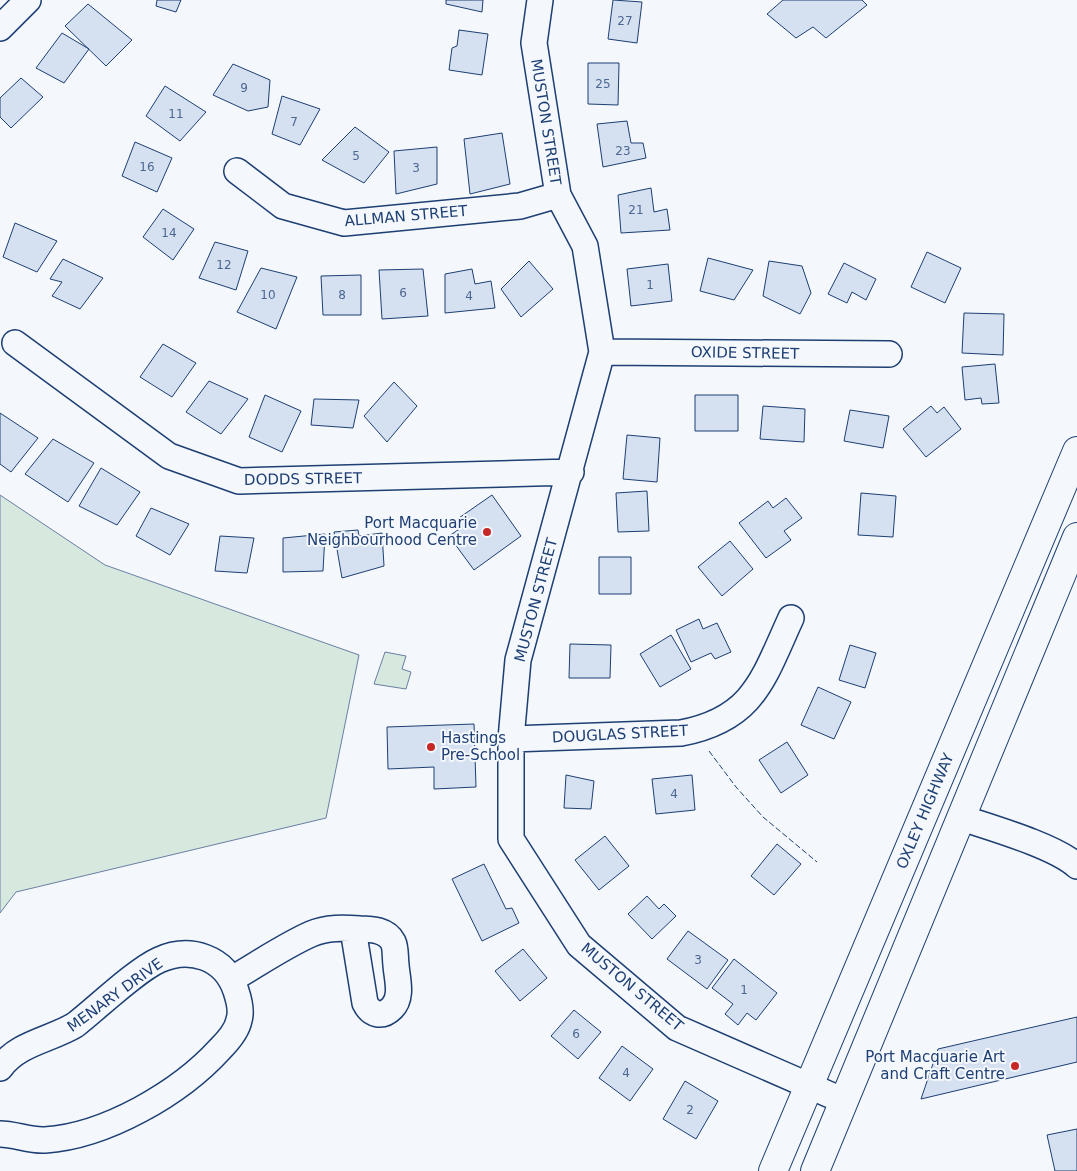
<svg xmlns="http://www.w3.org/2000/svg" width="1077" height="1171" font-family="'DejaVu Sans',sans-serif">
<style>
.green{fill:#d7e8df;stroke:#687fa3}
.building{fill:#d5e0f0;stroke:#1d3f73}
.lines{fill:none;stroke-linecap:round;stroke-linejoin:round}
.minor-casing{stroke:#1d3f73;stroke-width:28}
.major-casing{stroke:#1d3f73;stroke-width:30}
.minor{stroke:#f4f7fb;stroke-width:25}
.major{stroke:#f4f7fb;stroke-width:28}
.fence{stroke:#1d3f73;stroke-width:1;stroke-dasharray:6 2.5;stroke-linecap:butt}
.poi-dot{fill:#c62828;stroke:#f4f7fb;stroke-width:2}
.labels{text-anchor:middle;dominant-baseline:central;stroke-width:4;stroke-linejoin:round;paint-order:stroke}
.number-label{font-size:12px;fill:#4b6792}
.street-label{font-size:15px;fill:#1d3f73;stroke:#f4f7fb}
.poi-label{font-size:15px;fill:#1d3f73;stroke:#f4f7fb;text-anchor:end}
</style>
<rect width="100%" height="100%" fill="#f4f7fb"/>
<path class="green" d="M0 495 105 565 359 655 326 818 16 892 0 913Z
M385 652 406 656 402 669 411 672 406 689 374 684Z"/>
<path class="building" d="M157 0H181L176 12 156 6Z
M446 0H483L482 12 446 4Z
M613 0 642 2 637 43 608 39Z
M783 0H862L867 5 826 38 813 27 796 38 767 14Z
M88 4 132 40 106 66 65 26Z
M459 30 488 34 482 75 449 70 452 48 457 46Z
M62 33 89 49 64 83 36 68Z
M588 63H619L618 105 588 104Z
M233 64 270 80 268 107 248 111 213 95Z
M21 78 43 97 11 128 0 117V98Z
M165 86 206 112 180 141 146 116Z
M282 96 320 109 300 145 272 134Z
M627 121 631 143H643L646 158 603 167 597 124Z
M355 127 389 152 364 183 322 160Z
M502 133 510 184 470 194 464 139Z
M135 142 172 158 157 192 122 176Z
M437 147V184L396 194 394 151Z
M651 188 654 212 667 209 670 230 621 233 618 195Z
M163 209 194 229 173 260 143 237Z
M15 223 57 241 37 272 3 257Z
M215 242 248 251 236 290 199 278Z
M927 252 961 268 945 303 911 287Z
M708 258 753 270 734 300 700 291Z
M63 259 103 278 80 309 52 296 62 282 50 279Z
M529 261 553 289 521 317 501 289Z
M769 261 802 266 811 293 800 314 763 296Z
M844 263 876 279 866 300 852 292 847 303 828 294Z
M668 264 672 301 631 306 627 269Z
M261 268 297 277 276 329 237 312Z
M423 269 428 316 382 319 379 270Z
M472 269 475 284 491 281 495 308 445 313V274Z
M361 275V315H323L321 276Z
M964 313 1004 314 1003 355 962 353Z
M163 344 196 363 172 397 140 377Z
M995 364 999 403 982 404 981 398 965 400 962 367Z
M209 381 248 399 221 434 186 412Z
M394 382 417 406 387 442 364 416Z
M265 395 301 411 282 452 249 437Z
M695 395H738V431H695Z
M314 399 359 400 353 428 311 425Z
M763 406 805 409 804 442 760 439Z
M931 406 937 413 944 407 961 429 926 457 903 429Z
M850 410 889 416 883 448 844 441Z
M0 413 38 438 11 472 0 464Z
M627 435 660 438 657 482 623 479Z
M53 439 94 463 68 502 25 474Z
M101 468 140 492 117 525 79 506Z
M647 491 649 531 618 532 616 493Z
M861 493 896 496 893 537 858 535Z
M492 495 521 536 474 570 449 536 461 528 456 520Z
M786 498 802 518 784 531 791 540 766 558 739 523 768 501 773 508Z
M151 508 189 524 170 555 136 536Z
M358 530 359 536 382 533 384 566 342 578 334 532Z
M325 534 323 571 283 572V538Z
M220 536 254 538 247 573 215 571Z
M730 541 753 569 722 596 698 567Z
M599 557H631V594H599Z
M699 619 703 629 717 623 731 652 715 659 711 653 691 662 676 630Z
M671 635 691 669 660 687 640 654Z
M570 644 611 645 610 678H569Z
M850 645 876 653 865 688 839 680Z
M818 687 851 702 834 739 801 725Z
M474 724 476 787 434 789V767L388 769 387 727Z
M787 742 808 775 781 793 759 760Z
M566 775 594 781 591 809 564 808Z
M692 775 695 810 656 814 652 779Z
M605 836 629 866 599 890 575 860Z
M777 844 801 864 774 895 751 876Z
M484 864 506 909 512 908 519 923 482 941 452 879Z
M647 896 659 909 664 904 676 916 652 939 628 914Z
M688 931 728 960 707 989 667 959Z
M523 949 547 978 520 1001 495 971Z
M734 959 777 993 756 1020 747 1013 738 1025 725 1014 733 1004 712 988Z
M574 1010 601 1032 578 1059 551 1036Z
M1077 1017V1062L921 1099 938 1049Z
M622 1046 653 1069 630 1101 599 1078Z
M685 1081 718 1101 696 1139 663 1119Z
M1077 1129V1171H1055L1047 1135Z"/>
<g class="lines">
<defs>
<path id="minor" d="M540 0 534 43 558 195 585 246 602 352 518 660 511 739V839L579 945 677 1028 844 1101
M0 28 28 0
M237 171 283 206 344 223 520 206 558 195
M15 343 169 456 239 481 571 472
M602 352 889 354
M511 739 681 733C754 719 763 679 791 618
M962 818C992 828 1055 846 1077 866
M232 979C258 964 284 946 311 934 327 927 344 928 360 929 372 929 387 930 393 942 396 948 395 958 396 965 397 979 403 997 392 1008 382 1018 371 1015 365 1003L353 929
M0 1068C18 1043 50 1040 75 1025 97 1008 135 971 159 960 190 946 225 957 236 991 239 1000 242 1011 239 1020 237 1031 228 1041 220 1049 180 1093 106 1136 45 1140 30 1141 15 1134 0 1134"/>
<path id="major" d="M773 1171 1077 451
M815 1171 1077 537"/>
</defs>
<use href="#minor" class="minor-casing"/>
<use href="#major" class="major-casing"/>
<use href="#minor" class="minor"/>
<use href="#major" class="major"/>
<path class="fence" d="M709 751 736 787 763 817 817 862"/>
</g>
<g class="poi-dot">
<circle cx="487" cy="532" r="5"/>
<circle cx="431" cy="747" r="5"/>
<circle cx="1015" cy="1066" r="5"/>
</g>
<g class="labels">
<g class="number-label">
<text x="625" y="21">27</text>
<text x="603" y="84">25</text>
<text x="244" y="88">9</text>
<text x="176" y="114">11</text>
<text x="294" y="122">7</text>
<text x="623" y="151">23</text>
<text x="356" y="156">5</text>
<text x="147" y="167">16</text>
<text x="416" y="168">3</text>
<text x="636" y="210">21</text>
<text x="169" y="233">14</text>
<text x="224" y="265">12</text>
<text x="650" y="285">1</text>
<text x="403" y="293">6</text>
<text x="268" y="295">10</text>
<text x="342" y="295">8</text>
<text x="469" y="296">4</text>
<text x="674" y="794">4</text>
<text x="698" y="960">3</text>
<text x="744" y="990">1</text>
<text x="576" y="1034">6</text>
<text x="626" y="1073">4</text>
<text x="690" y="1110">2</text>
</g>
<g class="street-label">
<text transform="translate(546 122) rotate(81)">MUSTON STREET</text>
<text transform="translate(406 216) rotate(-5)">ALLMAN STREET</text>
<text transform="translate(745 353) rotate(1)">OXIDE STREET</text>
<text transform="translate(303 479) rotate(-1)">DODDS STREET</text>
<text transform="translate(536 600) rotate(-75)">MUSTON STREET</text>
<text transform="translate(620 734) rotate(-3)">DOUGLAS STREET</text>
<text transform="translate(925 811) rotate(-67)">OXLEY HIGHWAY</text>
<text transform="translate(632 987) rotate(40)">MUSTON STREET</text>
<text transform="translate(115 995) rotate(-36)">MENARY DRIVE</text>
</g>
<g class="poi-label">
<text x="477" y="523">Port Macquarie<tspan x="477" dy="17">Neighbourhood Centre</tspan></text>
<text x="441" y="738" text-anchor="start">Hastings<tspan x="441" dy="17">Pre-School</tspan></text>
<text x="1005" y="1057">Port Macquarie Art<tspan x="1005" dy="17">and Craft Centre</tspan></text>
</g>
</g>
</svg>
